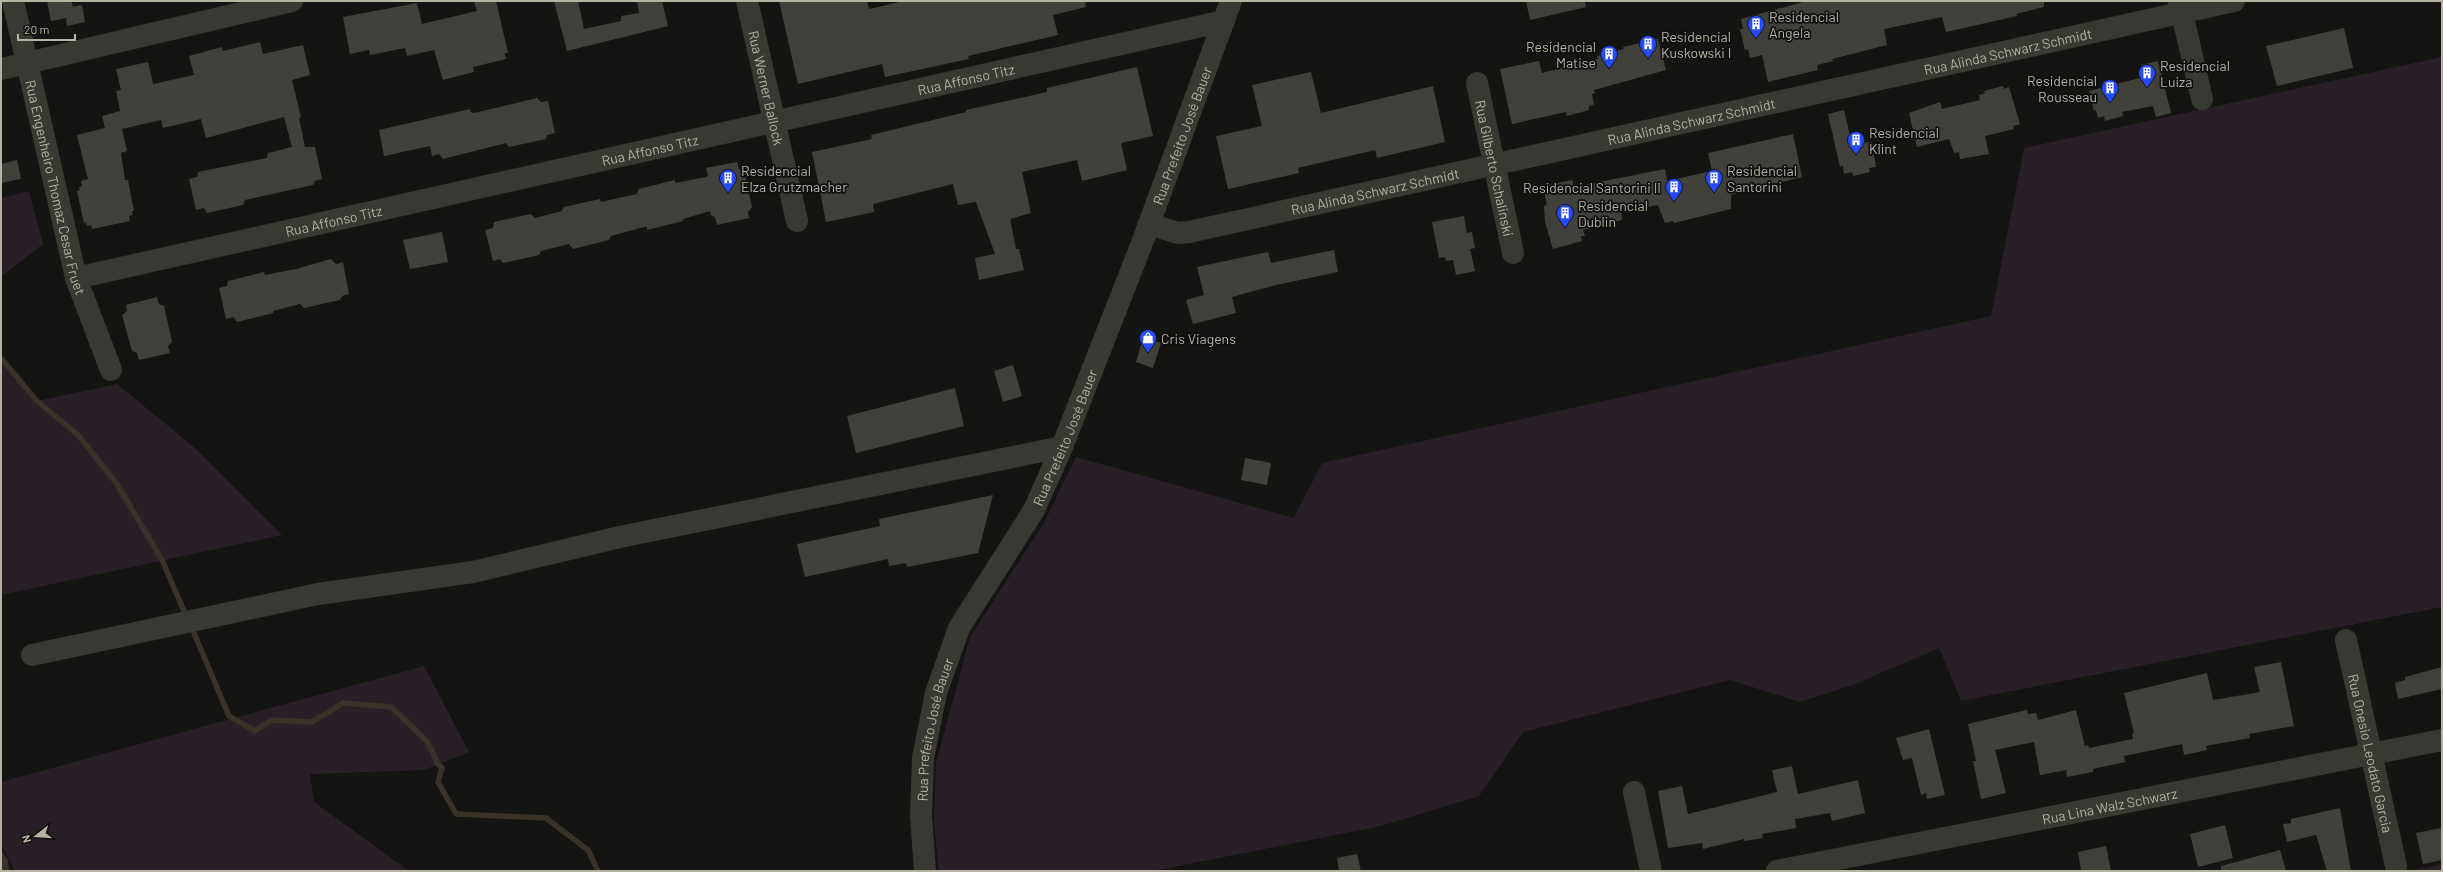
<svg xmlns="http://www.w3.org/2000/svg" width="2443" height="872" font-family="Barlow,sans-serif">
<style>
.green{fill:#292027}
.water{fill:#383228}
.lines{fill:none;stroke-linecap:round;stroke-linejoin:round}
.stream{stroke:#383228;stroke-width:5.5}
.building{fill:#41413c}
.minor{stroke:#393933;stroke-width:22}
.labels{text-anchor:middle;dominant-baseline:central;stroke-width:3.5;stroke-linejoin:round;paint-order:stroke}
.poi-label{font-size:14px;fill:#b5b3a3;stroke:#0f0f0d;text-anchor:start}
.street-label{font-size:14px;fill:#b5b3a3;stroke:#0f0f0d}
</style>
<rect width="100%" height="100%" fill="#141412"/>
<path class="green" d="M2442 57V607L1961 701 1939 648 1855 684 1800 702 1730 680 1523 732 1479 796 1381 826 1153 871H939L934 824 936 763 970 637 1044 523 1076 457 1294 518 1322 463 1991 316 2024 148Z
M29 191 43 244 1 277V198Z
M1 358 37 401 117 384 195 448 282 535 1 595Z
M424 666 469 752 424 770 310 774 314 802 409 871H15L1 845V782Z
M2442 864V871H2410Z"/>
<path class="water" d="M1 850 8 860 9 871H1Z"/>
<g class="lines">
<path class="stream" d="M1 358 37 401 78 435 117 484 162 560 187 618
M191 626 229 716 255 731 272 720 312 722 343 703 391 707 427 741 438 764 442 768 438 782 456 814 546 818 588 850 598 871"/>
</g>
<path class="building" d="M47 1H71L73 7 82 5 85 22 67 26 66 18 51 21Z
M474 1H496L508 53H505L506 59 473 67 474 72 443 80 434 50 407 56 405 48 370 55 369 50 350 54 343 17 417 3 422 24 477 11Z
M554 1H578L584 29 621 21V16L639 13 637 1H662L668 26 567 51Z
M779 1H867L869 9 904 1H1085L1086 7 1053 15 1058 35 968 56 969 59 885 77 882 64 798 84Z
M1526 1H1585L1586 7 1530 20Z
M1807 1H2044V7L2016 14 2017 16 1946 32 1942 17 1884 29 1887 45 1832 59 1833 61 1817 65 1818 70 1768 82 1762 55 1750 58 1748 49 1745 50 1740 29H1743L1741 19Z
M2344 28 2353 68 2277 86 2266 46Z
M1658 39 1666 70 1594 90 1595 93 1592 94 1594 105 1589 106V110L1567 116 1566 112 1512 124 1500 69 1539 61 1542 73 1598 59 1597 56 1624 49 1623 47Z
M260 42 263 54 303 45 310 75 292 80 301 117 299 118 305 147H315L322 179 315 181 313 185 245 200 243 205 207 213 204 208 196 210 189 179 197 177 198 172 267 158 268 153 292 147 284 117 206 138 201 119 163 128 161 120 122 129 127 151 121 153 125 180H128L134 211H132L133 215 129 216 130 221 92 229 91 225 87 226 86 222 84 223 77 191 80 190 79 187 82 186 81 181 88 179 77 135 105 128 102 116 120 111 116 91 121 90 116 69 148 62 153 84 194 75 189 56 222 47 223 51Z
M2158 61 2171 113 2156 117 2153 106 2122 112 2123 116 2105 121 2104 116 2098 118 2096 110 2094 111 2089 91 2144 77 2141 65Z
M1137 67 1153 136 1121 143 1127 170 1082 181 1077 160 1022 172 1031 213 1010 219 1016 249H1019L1024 270 979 280 975 258 995 254 976 202 958 205 953 184 873 204 874 212 826 222 812 152 872 139 871 135 966 112V110L1047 92V88Z
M1311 72 1321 113 1433 86 1445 142 1377 158 1375 150 1298 168 1299 173 1228 189 1216 136 1262 126 1252 85Z
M2003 86 2004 89 2009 87 2020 124 2013 126 2014 129 1985 136 1989 154 1960 159 1959 152 1954 153 1949 139 1917 147 1909 113 1940 102 1942 109 1980 100 1979 95 1985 93 1984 91Z
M537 98 541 102 548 101 555 133 547 135 546 139 509 147 506 143 443 159 439 154 432 156 430 146 384 156 379 130 470 109 471 112 474 113Z
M1844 110 1852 144 1872 142 1876 167 1869 168 1870 172 1853 176 1852 172 1844 174 1843 166 1840 167 1828 114Z
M1793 134 1802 177 1731 195V209L1674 223 1673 221 1665 223 1658 205 1621 212 1622 220 1583 230 1585 236H1581L1582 241 1553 249 1545 222 1544 206 1547 205 1543 186 1572 180 1574 187 1665 169 1667 181 1681 178 1712 171 1708 153Z
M17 160 21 179 1 183V164Z
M737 162 739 169 744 171 752 207 748 212 749 218 717 225 715 217 711 215 710 211 683 219V221L647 230V227H644L611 236 609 240 573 249 569 244 541 251 539 255 503 263 500 259 493 261 485 230 493 228 494 222 531 214 535 218 562 211 564 207 600 199 601 202 637 194 639 189 675 180V183L706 177 708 176 706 168Z
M1464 216 1467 233 1472 232 1475 248 1470 249 1475 271 1456 275 1453 260 1446 261 1445 257 1439 258 1432 222Z
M442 232 448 262 410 269 403 240Z
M1334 250 1338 272 1276 285 1232 297 1236 313 1193 324 1186 300 1204 295 1197 267 1268 252 1271 263Z
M331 259 336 264 343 262 349 294 342 296 340 300 304 308 300 304 273 311V313L237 322 234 317 226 319 219 288 227 286 228 281 264 272 265 275 296 269Z
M157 297 159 304 164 306 172 342 168 346 170 353 139 360 137 353 132 351 122 315 127 311 126 305Z
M1143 338 1161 343 1153 368 1136 362Z
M1013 365 1022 396 1003 402 994 371Z
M955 388 964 426 856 453 847 416Z
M1245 458 1271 463 1267 485 1241 480Z
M993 495 978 553 907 567 906 563 889 566 888 559 805 577 797 544 880 526 879 519Z
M2281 662 2294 726 2249 734 2250 738 2206 746 2207 750 2184 755 2182 744 2124 756 2125 762 2093 769V772L2067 777 2066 770 2040 775 2034 742 1995 750 2006 793 1981 799 1973 761H1976L1968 724 2027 710 2028 714 2036 713 2038 720 2076 710 2085 746 2088 745 2089 748 2133 739 2132 734 2134 733 2124 693 2207 673 2213 700 2260 692 2254 667Z
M2442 667V689L2398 699 2395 683 2405 680V677Z
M1929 729 1945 795 1927 799 1926 793 1921 795 1912 758 1903 760 1896 738Z
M1792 766 1798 794 1858 780 1865 813 1832 821 1830 813 1795 819 1796 828 1762 834 1763 838 1744 841V839L1703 849 1702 843 1668 848 1658 791 1682 786 1688 814 1777 792 1772 770Z
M2340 808 2351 871H2327L2316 835 2287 842 2283 824 2291 823V819Z
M2225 825 2233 858 2198 867 2190 834Z
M2442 828V860L2423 864 2416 833Z
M2106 846 2111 871H2081L2078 852Z
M2280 850 2286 871H2221V866Z
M1357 854 1361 871H1339L1337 858Z"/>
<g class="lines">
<g class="minor">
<path id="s1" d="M13 1 76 278 111 370"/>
<path id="s2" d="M747 1 797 221"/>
<path d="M2179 1 2202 99"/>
<path d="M1 69 292 1"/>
<path id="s3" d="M1477 83 1513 253"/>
<path id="s4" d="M1149 224 1178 233 1189 232 2234 1"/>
<path id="s5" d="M76 278 1224 21"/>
<path id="s6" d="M2346 640 2396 866"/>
<path d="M32 655 318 594 473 572 620 537 1062 447"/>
<path d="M1634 792 1651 871"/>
<path id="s7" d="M925 871 921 816 923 758 936 693 959 628 1034 510 1062 447 1142 243 1231 1"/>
<path id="s8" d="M1777 871 2442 740"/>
</g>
</g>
<defs>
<symbol id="building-pin" viewBox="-11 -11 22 30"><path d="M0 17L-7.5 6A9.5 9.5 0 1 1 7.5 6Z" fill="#244afa" stroke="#0f0f0d"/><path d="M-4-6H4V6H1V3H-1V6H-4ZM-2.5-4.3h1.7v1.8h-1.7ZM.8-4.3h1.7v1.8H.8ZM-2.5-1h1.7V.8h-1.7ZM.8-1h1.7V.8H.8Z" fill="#fff"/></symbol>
<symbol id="shop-pin" viewBox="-11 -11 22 30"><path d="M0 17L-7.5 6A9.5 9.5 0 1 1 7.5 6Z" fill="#244afa" stroke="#0f0f0d"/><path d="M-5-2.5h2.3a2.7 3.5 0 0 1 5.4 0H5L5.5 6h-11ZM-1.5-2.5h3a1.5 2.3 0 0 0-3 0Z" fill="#fff"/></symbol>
</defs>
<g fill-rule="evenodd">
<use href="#building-pin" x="1746" y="14" width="20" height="27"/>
<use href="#building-pin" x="1638" y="34" width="20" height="27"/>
<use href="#building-pin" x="1599" y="44" width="20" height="27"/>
<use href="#building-pin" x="2137" y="63" width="20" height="27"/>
<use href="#building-pin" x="2100" y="78" width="20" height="27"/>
<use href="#building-pin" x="1846" y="130" width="20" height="27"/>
<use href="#building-pin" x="718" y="168" width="20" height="27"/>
<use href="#building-pin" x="1704" y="168" width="20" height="27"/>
<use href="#building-pin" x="1664" y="177" width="20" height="27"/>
<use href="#building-pin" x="1555" y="203" width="20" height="27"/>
<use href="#shop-pin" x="1138" y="328" width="20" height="27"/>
</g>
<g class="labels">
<g class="poi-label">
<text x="1769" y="16">Residencial<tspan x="1769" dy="16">Angela</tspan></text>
<text x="1661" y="36">Residencial<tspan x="1661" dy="16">Kuskowski I</tspan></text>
<text x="1596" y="46" text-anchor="end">Residencial<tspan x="1596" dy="16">Matise</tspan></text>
<text x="2160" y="65">Residencial<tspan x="2160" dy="16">Luiza</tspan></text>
<text x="2097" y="80" text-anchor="end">Residencial<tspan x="2097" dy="16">Rousseau</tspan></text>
<text x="1869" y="132">Residencial<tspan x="1869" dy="16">Klint</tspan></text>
<text x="741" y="170">Residencial<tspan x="741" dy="16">Elza Grutzmacher</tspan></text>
<text x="1727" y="170">Residencial<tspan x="1727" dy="16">Santorini</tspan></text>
<text x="1661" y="187" text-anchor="end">Residencial Santorini II</text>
<text x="1578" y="205">Residencial<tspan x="1578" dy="16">Dublin</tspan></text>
<text x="1161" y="338">Cris Viagens</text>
</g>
<g class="street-label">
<text stroke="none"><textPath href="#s4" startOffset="880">Rua Alinda Schwarz Schmidt</textPath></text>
<text stroke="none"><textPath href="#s5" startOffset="912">Rua Affonso Titz</textPath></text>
<text stroke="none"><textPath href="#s2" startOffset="89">Rua Werner Ballock</textPath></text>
<text stroke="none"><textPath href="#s4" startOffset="556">Rua Alinda Schwarz Schmidt</textPath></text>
<text stroke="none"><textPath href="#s7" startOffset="791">Rua Prefeito José Bauer</textPath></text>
<text stroke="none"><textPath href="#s5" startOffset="588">Rua Affonso Titz</textPath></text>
<text stroke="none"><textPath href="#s3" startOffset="87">Rua Gilberto Schalinski</textPath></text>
<text stroke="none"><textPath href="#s1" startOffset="191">Rua Engenheiro Thomaz Cesar Fruet</textPath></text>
<text stroke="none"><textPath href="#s4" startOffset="232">Rua Alinda Schwarz Schmidt</textPath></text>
<text stroke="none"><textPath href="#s5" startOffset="264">Rua Affonso Titz</textPath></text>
<text stroke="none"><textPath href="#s7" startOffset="467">Rua Prefeito José Bauer</textPath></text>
<text stroke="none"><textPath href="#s7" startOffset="143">Rua Prefeito José Bauer</textPath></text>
<text stroke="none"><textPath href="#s6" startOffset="116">Rua Onesio Leodato Garcia</textPath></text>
<text stroke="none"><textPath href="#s8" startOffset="339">Rua Lina Walz Schwarz</textPath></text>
</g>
</g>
<rect width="2443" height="872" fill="none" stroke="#b5b3a3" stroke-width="4"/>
<g transform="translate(36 836) rotate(253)" stroke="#0f0f0d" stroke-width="3" paint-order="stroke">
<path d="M0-3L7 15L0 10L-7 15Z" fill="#b5b3a3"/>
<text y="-6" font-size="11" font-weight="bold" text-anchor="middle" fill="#b5b3a3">N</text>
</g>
<path d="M18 34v6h57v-6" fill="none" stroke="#b5b3a3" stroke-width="2"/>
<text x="24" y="34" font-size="12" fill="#b5b3a3" stroke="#0f0f0d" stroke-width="3" paint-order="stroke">20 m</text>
</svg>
